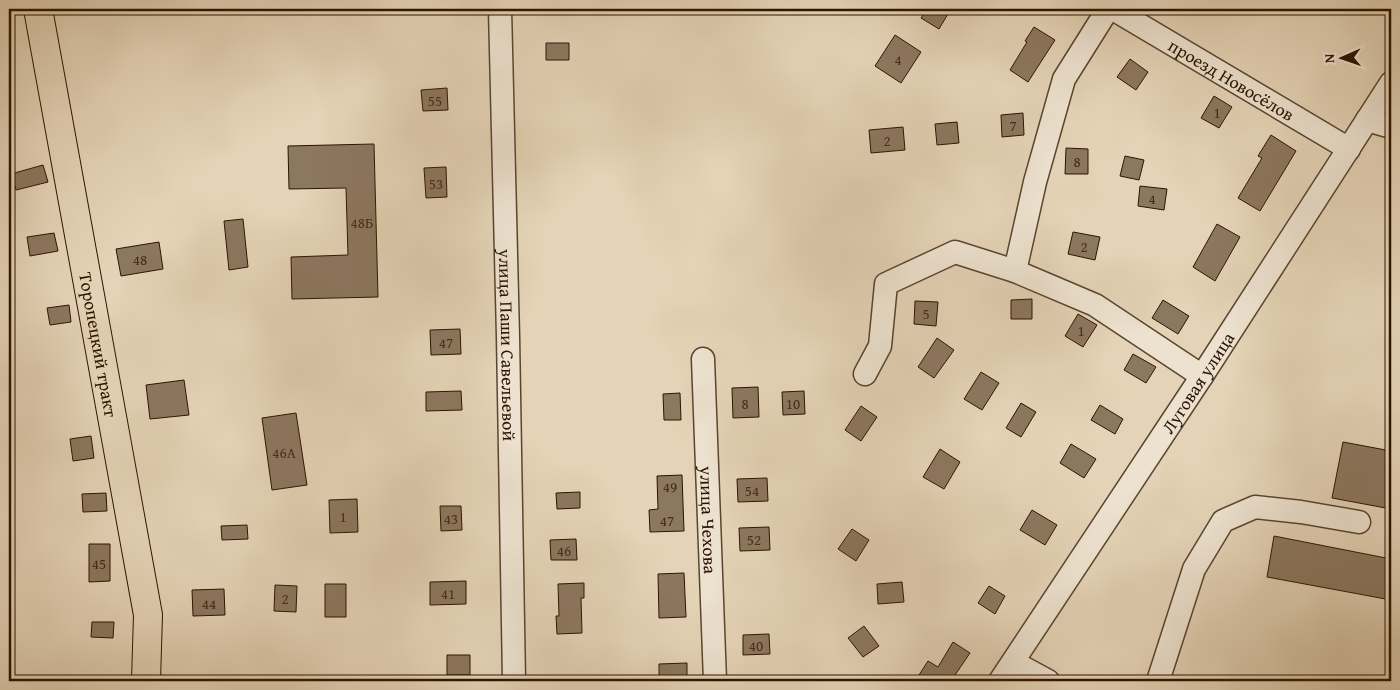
<svg xmlns="http://www.w3.org/2000/svg" width="1400" height="690" font-family="'Gentium Book Plus',serif">
<style>
.building{fill:#8c775f;stroke:#2d1400}
.lines{fill:none;stroke-linecap:round;stroke-linejoin:round}
.minor-casing{stroke:#5b442e;stroke-width:25}
.major-casing{stroke:#2d1400;stroke-width:30}
.minor{stroke:#ede2d0;stroke-width:22}
.major{stroke:#e4d3b6;stroke-width:28}
.labels{text-anchor:middle;dominant-baseline:central;stroke-width:4;stroke-linejoin:round;paint-order:stroke}
.number-label{font-size:15px;fill:#452d18}
.street-label{font-size:18px;fill:#2d1400;stroke:#ede2d0}
</style>
<rect width="100%" height="100%" fill="#e4d3b6"/>
<filter id="stains"><feTurbulence type="fractalNoise" baseFrequency=".004" numOctaves="4"/><feColorMatrix values="0 0 0 0 .2 0 0 0 0 .09 0 0 0 0 .02 0 0 0 .5 -.17"/></filter>
<radialGradient id="worn" r=".72"><stop offset=".6" stop-color="#630" stop-opacity="0"/><stop offset="1" stop-color="#630" stop-opacity=".3"/></radialGradient>
<path class="building" d="M927 9H951L939 29 921 18Z
M1034 27 1055 40 1028 82 1010 70 1027 42 1025 41Z
M895 35 921 52 901 83 875 66Z
M546 43H569V60H546Z
M1130 59 1148 72 1136 90 1117 77Z
M447 88 448 110 423 111 421 90Z
M1214 96 1232 107 1219 128 1201 118Z
M1023 113 1024 135 1002 137 1001 115Z
M957 122 959 143 937 145 935 124Z
M903 127 905 150 871 153 869 130Z
M1271 135 1296 151 1260 211 1238 198 1262 158 1258 156Z
M374 144 378 297 292 299 291 257 348 255 346 188 289 189 288 146Z
M1066 148 1088 149V174H1065Z
M1125 156 1144 160 1139 180 1120 176Z
M43 165 48 182 16 190 11 174Z
M446 167 447 197 426 198 424 168Z
M1140 186 1167 189 1164 210 1138 206Z
M243 219 248 267 229 270 224 221Z
M1217 224 1240 237 1215 281 1193 267Z
M1073 232 1100 237 1095 260 1068 254Z
M54 233 58 251 30 256 27 237Z
M159 242 163 269 121 276 116 249Z
M1032 299V319H1011V300Z
M1163 300 1189 316 1178 334 1152 318Z
M915 301 938 302 936 326 914 324Z
M69 305 71 322 50 325 47 308Z
M1078 314 1097 325 1083 347 1065 336Z
M460 329 461 354 431 355 430 330Z
M937 338 954 350 934 378 918 367Z
M1133 354 1156 367 1146 383 1124 370Z
M981 372 999 383 982 410 964 399Z
M184 380 189 415 150 419 146 385Z
M758 387 759 417 733 418 732 388Z
M461 391 462 410 426 411V392Z
M804 391 805 414 783 415 782 392Z
M680 393 681 420H664L663 394Z
M1021 403 1036 412 1021 437 1006 428Z
M1100 405 1123 419 1115 434 1091 420Z
M861 406 877 417 861 441 845 430Z
M296 413 307 485 272 490 262 418Z
M91 436 94 458 73 461 70 439Z
M1343 442 1391 451V509L1332 498Z
M1071 444 1096 459 1084 478 1060 463Z
M940 449 960 462 944 489 923 477Z
M682 475 684 531 650 532 649 510 658 509 657 476Z
M767 478 768 501 738 502 737 479Z
M580 492V508L557 509 556 493Z
M106 493 107 511 83 512 82 494Z
M357 499 358 532 330 533 329 500Z
M440 506H461L462 530 441 531Z
M1032 510 1057 525 1045 545 1020 530Z
M247 525 248 539 222 540 221 526Z
M769 527 770 550 740 551 739 528Z
M852 529 869 540 856 561 838 549Z
M1274 536 1391 559V600L1267 577Z
M576 539 577 560H551L550 540Z
M89 544H110V581L89 582Z
M684 573 686 617 659 618 658 574Z
M466 581V604L430 605V582Z
M902 582 904 602 878 604 877 584Z
M584 583V598H581L582 633 557 634 556 616H559L558 584Z
M325 584H346V617H325Z
M275 585 297 586 296 612 274 611Z
M989 586 1005 596 995 614 978 603Z
M224 589 225 615 193 616 192 590Z
M92 622H114L113 638 91 637Z
M864 626 879 646 863 657 848 638Z
M769 634 770 654 743 655V635Z
M953 642 970 653 951 681H928L919 675 928 661 938 667Z
M447 655H470V675H447Z
M687 663V680L659 681V664Z"/>
<g class="lines">
<defs>
<g id="minor">
<path id="s1" d="M500 9 508 337 514 681"/>
<path id="s2" d="M1113 9 1349 149"/>
<path d="M1367 120 1391 127"/>
<path d="M1015 271 1095 305 1202 376"/>
<path id="s3" d="M703 359 715 681"/>
<path d="M865 374 880 346 886 284 955 252 1015 271 1035 182 1064 79 1108 9"/>
<path d="M1013 662 1048 681"/>
<path id="s4" d="M1000 681 1202 376 1391 83"/>
<path d="M1158 681 1194 569 1223 521 1255 507 1301 512 1359 522"/>
</g>
<g id="major">
<path id="s5" d="M38 9 148 615 146 681"/>
</g>
</defs>
<use href="#minor" class="minor-casing"/>
<use href="#major" class="major-casing"/>
<use href="#minor" class="minor"/>
<use href="#major" class="major"/>
</g>
<g class="labels">
<g class="number-label">
<text x="898" y="59">4</text>
<text x="435" y="100">55</text>
<text x="1217" y="112">1</text>
<text x="1013" y="125">7</text>
<text x="887" y="140">2</text>
<text x="1077" y="161">8</text>
<text x="436" y="183">53</text>
<text x="1152" y="198">4</text>
<text x="362" y="222">48Б</text>
<text x="1084" y="246">2</text>
<text x="140" y="259">48</text>
<text x="926" y="313">5</text>
<text x="1081" y="330">1</text>
<text x="446" y="342">47</text>
<text x="745" y="403">8</text>
<text x="793" y="403">10</text>
<text x="284" y="452">46А</text>
<text x="670" y="486">49</text>
<text x="752" y="490">54</text>
<text x="343" y="516">1</text>
<text x="451" y="518">43</text>
<text x="667" y="520">47</text>
<text x="754" y="539">52</text>
<text x="564" y="550">46</text>
<text x="99" y="563">45</text>
<text x="448" y="593">41</text>
<text x="285" y="598">2</text>
<text x="209" y="603">44</text>
<text x="756" y="645">40</text>
</g>
<g class="street-label">
<text stroke="none"><textPath href="#s2" startOffset="138">проезд Новосёлов</textPath></text>
<text stroke="none"><textPath href="#s5" startOffset="341">Торопецкий тракт</textPath></text>
<text stroke="none"><textPath href="#s1" startOffset="336">улица Паши Савельевой</textPath></text>
<text stroke="none"><textPath href="#s4" startOffset="358">Луговая улица</textPath></text>
<text stroke="none"><textPath href="#s3" startOffset="161">улица Чехова</textPath></text>
</g>
</g>
<rect width="1400" height="690" fill="none" stroke="#e4d3b6" stroke-width="30"/>
<rect x="10" y="10" width="1380" height="670" fill="none" stroke="#2d1400" stroke-width="2.5"/>
<rect x="15" y="15" width="1370" height="660" fill="none" stroke="#2d1400"/>
<g transform="translate(1342 58) rotate(268)" stroke="#ede2d0" stroke-width="4" paint-order="stroke">
<path d="M0-4L9 19L0 12L-9 19Z" fill="#2d1400"/>
<text y="-8" font-size="14" font-weight="bold" text-anchor="middle" fill="#2d1400">N</text>
</g>
<rect width="100%" height="100%" filter="url(#stains)"/>
<rect width="100%" height="100%" fill="url(#worn)"/>
</svg>
